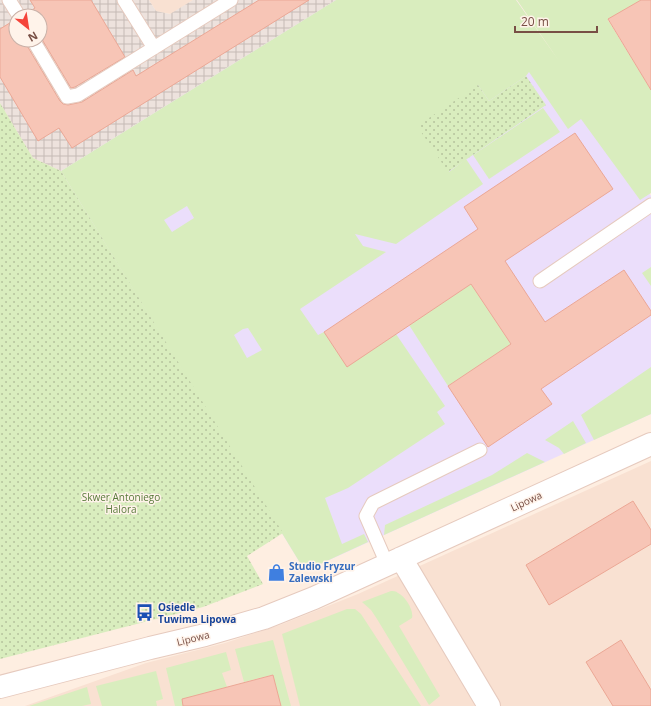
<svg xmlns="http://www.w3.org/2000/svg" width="651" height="706" font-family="'Open Sans',sans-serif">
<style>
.residential{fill:#f9e1d2}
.industrial{fill:url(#industrial-grid);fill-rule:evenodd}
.education{fill:#ebdefb}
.grass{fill:#d9edbe;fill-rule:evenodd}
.park{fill:url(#park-dots)}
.building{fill:#f7c5b6;stroke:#eba795}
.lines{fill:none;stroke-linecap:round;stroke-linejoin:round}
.lane-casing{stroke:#e6cabe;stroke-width:15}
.street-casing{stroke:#e6cabe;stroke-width:24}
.lane{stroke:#fff;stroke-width:13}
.street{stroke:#fff;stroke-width:22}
.labels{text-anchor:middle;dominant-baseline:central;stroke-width:3;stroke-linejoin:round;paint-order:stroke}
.park-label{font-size:10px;fill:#587a3a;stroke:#fff3ea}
.street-label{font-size:10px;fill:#784f45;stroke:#fff3ea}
.shop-label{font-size:10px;font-weight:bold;fill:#366cbe;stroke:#fff3ea;text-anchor:start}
.transit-label{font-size:10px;font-weight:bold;fill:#164399;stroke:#fff3ea;text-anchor:start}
</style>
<defs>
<pattern id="industrial-grid" width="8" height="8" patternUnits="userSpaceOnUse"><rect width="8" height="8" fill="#ede2dd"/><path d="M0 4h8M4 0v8" fill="none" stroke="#c5bab5"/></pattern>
<pattern id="park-dots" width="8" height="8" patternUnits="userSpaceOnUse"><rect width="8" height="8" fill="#d9edbe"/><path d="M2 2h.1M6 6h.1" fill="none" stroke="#b5c29c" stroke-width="1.8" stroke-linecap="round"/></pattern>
</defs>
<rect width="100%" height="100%" fill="#feeee1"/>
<path class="residential" d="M149 0H193L171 14 156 11Z
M651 461V706H25L146 663 225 643 280 625 358 594Z"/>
<path class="industrial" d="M0 0H149L156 11 170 14 193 0H336L61 171 33 158 0 103ZM16 16H40V40H16Z"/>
<path class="education" d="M336 0H516L651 196V414L305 571 61 171Z"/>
<path class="grass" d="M336 0H516L559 61 517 0H641L608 20 651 90V193L640 200 581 119 568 129 529 72 526 76 489 101 478 85 449 172 466 159 483 184 396 244 355 234 363 246 386 252 300 309 318 335 324 332 347 366 396 334 445 406 437 412 445 424 348 488 325 498 342 544 364 534 368 542 305 571 61 171ZM187 206 194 218 172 232 164 220ZM248 328 262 350 247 358 234 335 243 329Z
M543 108 560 132 489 179 473 155Z
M651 267V286L642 273Z
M471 284 511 344 448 386 409 325Z
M651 367V414L594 440 581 415Z
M573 421 586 443 564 454 559 448 545 440Z
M527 453 545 462 384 535 385 525 492 475Z
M391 591C393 591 396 591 398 593 405 596 414 610 412 618L399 626 440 696 429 705 377 619 371 610 362 602Z
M347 609H355L361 614 421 706H300L282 634Z
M273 640 291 706H281L272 675 244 682 235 649Z
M226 652 231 670 222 673 227 687 204 693 207 704 198 706H175L166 668Z
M156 671 163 699 156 701 157 706H102L96 686Z
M87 687 91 704 82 706H29Z"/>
<path class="park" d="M526 76 546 105 448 172 417 126 478 85 489 101Z
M0 103 33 158 61 171 283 533 247 556 263 584 203 607 0 659Z"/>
<path class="building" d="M30 0H91L125 57 75 87 71 88 40 36V16H27L26 14 35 8Z
M259 0H309L72 148 59 128 38 141 0 77V29L13 21 16 23V40H25L26 44 60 101 63 104 68 105 82 102 133 70 136 76Z
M641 0H651V90L608 19Z
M575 133 613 189 505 261 545 322 624 270 651 311V315L541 389 552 404 488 447 448 386 511 344 471 284 347 367 324 332 478 229 464 207Z
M633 501 651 530V544L549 605 526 565Z
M621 640 651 690V706H613L586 662Z
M273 675 281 706H183L182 699Z"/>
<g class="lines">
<defs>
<path id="lane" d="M9 0 19 16
M124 0 154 48
M33 40 67 97 78 95 231 0
M540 281 651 205
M387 564 366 516 373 503 480 450"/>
<path id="street" d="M401 558 489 706
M0 687 150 648 205 635 264 618 314 598 651 444"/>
</defs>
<use href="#lane" class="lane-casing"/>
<use href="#street" class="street-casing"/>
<use href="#lane" class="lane"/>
<use href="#street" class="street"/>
</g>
<defs>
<symbol id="shop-bare" viewBox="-9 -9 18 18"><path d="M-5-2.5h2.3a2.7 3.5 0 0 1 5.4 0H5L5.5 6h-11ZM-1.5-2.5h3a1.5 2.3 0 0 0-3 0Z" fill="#3f7fe0" stroke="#fff3ea" stroke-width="2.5" paint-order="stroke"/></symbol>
<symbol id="bus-bare" viewBox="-9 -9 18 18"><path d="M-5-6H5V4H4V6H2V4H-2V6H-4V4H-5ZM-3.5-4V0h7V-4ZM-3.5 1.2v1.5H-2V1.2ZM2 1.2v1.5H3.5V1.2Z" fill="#1a4fb4" stroke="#fff3ea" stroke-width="2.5" paint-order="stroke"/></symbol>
</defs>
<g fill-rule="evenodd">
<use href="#shop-bare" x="264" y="560" width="25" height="25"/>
<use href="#bus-bare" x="132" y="600" width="25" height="25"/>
</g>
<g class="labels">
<g class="park-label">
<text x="121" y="497">Skwer Antoniego<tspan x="121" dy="12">Halora</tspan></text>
</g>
<g class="street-label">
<text transform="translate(526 501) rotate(-25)">Lipowa</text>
<text transform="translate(193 638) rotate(-14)">Lipowa</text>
</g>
<g class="shop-label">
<text x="289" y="566">Studio Fryzur<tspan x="289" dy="12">Zalewski</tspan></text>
</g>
<g class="transit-label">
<text x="158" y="607">Osiedle<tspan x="158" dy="12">Tuwima Lipowa</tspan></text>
</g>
</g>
<g transform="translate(28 28) rotate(150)"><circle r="19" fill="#fff3ea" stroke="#c9b1a8"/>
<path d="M0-3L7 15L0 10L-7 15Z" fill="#f5443a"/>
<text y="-6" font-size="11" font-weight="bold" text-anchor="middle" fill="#784f45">N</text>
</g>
<path d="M515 26v6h82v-6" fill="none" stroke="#784f45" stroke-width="2"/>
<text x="521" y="26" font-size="12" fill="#784f45" stroke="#fff3ea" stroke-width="3" paint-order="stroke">20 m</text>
</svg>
